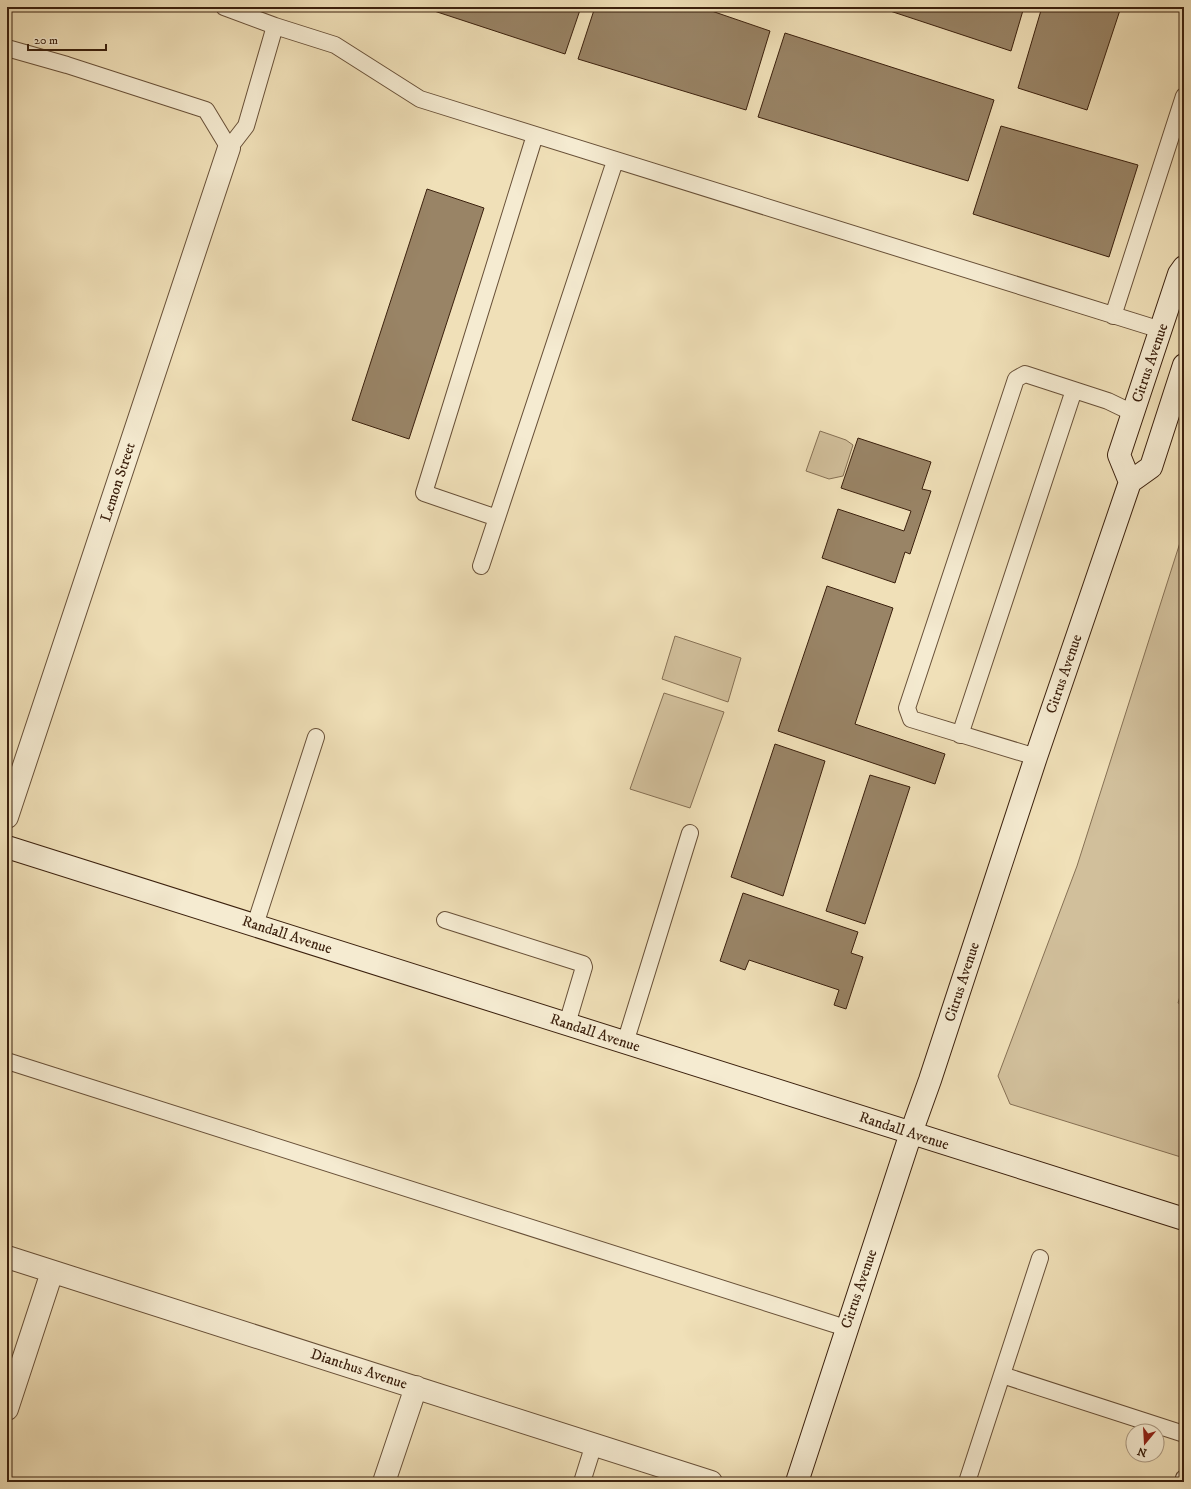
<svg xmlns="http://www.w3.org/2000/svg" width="1191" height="1489" font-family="'IM FELL DW Pica',serif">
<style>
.green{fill:#d1bf9b;stroke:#867054}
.building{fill:#998466;stroke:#3b200d}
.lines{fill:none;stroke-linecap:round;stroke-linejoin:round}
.lane-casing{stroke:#685038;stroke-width:18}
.street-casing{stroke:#685038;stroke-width:24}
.secondary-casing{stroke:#3b200d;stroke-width:24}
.lane{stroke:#f5ebd1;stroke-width:16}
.street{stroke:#f5ebd1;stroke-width:22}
.secondary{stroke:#f5ebd1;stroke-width:22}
.labels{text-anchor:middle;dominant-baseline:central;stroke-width:3;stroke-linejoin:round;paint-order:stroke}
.street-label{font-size:15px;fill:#3b200d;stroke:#f5ebd1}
</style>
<rect width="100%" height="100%" fill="#f0e0b8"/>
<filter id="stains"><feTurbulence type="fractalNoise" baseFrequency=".005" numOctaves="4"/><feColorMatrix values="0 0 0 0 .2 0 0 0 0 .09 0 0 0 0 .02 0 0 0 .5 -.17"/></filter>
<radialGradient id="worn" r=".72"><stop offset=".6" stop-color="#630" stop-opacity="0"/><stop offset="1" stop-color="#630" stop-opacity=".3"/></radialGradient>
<path class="green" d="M820 431 846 440 853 445 843 476 829 479 806 471Z
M1184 530V983L1178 1003 1184 1005V1158L1010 1104 998 1076 1077 866Z
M675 636 741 658 728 702 662 679Z
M664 693 724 712 690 808 630 789Z"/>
<path class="building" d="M422 7H581L565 54Z
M595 7H700L770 31 746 110 578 59Z
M878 7H1024L1011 51Z
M1042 7H1121L1087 110 1018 88Z
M785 33 994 100 968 181 758 117Z
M1001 126 1138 165 1109 257 973 214Z
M427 189 484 208 409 439 352 420Z
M858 438 931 462 922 489 931 491 910 554 905 552 895 583 822 558 838 509 904 531 911 511 841 488Z
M827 586 893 608 855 724 945 754 935 784 778 731Z
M775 744 825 761 783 896 731 877Z
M870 775 910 787 865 924 826 911Z
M743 893 858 932 851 953 863 957 846 1009 834 1005 839 990 749 960 745 970 720 961Z"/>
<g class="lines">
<defs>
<path id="lane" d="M224 7 275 26
M7 48 67 65 206 110 229 148 246 126 275 26 335 45 420 99 1161 330
M1113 316 1184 96
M497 518 424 493 535 135
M481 566 615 161
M960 735 1074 390
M1036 757 911 719 907 708 1016 379 1025 374 1108 401 1133 413
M445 920 583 964 584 967 567 1024
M255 925 316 737
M625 1043 690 833
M7 1061 846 1328
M1002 1375 1184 1434
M582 1482 594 1444
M967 1482 1040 1258
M1183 1482 1184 1478"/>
<path id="street" d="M7 817 229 148
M7 1257 711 1482
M7 1409 52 1272
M384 1482 416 1387"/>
<path id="secondary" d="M1130 482 1119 455 1179 274 1184 267
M7 847 1184 1219
M797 1482 911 1133 930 1080 1036 757 1130 482 1151 467 1184 365"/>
</defs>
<use href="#lane" class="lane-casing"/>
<use href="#street" class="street-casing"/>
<use href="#secondary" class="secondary-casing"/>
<use href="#lane" class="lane"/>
<use href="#street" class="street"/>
<use href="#secondary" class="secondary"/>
</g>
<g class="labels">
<g class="street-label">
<text transform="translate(1150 363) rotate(-71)">Citrus Avenue</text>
<text transform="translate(118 482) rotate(-72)">Lemon Street</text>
<text transform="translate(1064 674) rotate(-71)">Citrus Avenue</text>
<text transform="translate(287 935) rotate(18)">Randall Avenue</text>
<text transform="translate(962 982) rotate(-72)">Citrus Avenue</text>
<text transform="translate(595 1033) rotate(18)">Randall Avenue</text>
<text transform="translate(904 1131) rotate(18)">Randall Avenue</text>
<text transform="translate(859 1289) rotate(-71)">Citrus Avenue</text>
<text transform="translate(359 1369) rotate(18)">Dianthus Avenue</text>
</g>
</g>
<rect width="1191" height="1489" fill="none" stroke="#f0e0b8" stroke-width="24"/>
<rect x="8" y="8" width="1175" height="1473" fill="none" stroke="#3b200d" stroke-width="2"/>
<rect x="12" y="12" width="1167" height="1465" fill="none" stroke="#3b200d"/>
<g transform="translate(1145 1443) rotate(198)"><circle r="19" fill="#f5ebd1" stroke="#ab9a83"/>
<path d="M0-3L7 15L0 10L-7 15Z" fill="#8f2418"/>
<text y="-6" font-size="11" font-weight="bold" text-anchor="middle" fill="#3b200d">N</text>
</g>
<path d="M28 44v6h78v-6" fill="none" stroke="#3b200d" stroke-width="2"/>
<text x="34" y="44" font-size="12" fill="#3b200d" stroke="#f5ebd1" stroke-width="3" paint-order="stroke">20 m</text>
<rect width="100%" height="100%" filter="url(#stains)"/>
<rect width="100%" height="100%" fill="url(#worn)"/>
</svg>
